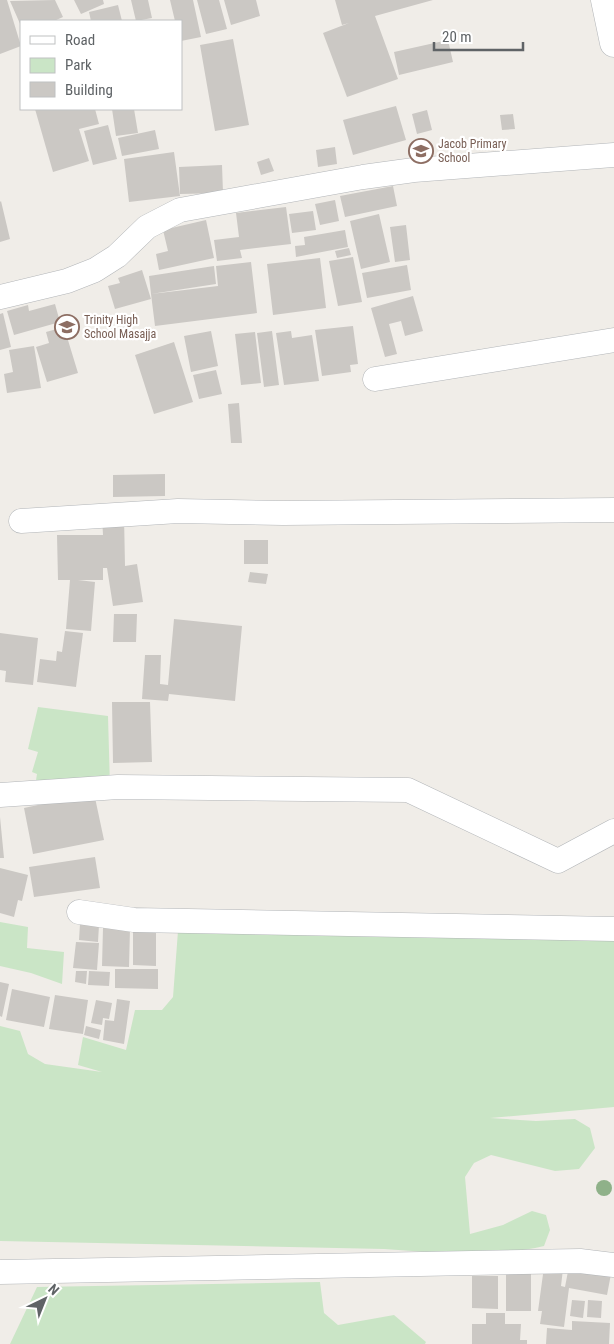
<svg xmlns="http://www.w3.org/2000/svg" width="614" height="1344" font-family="'Roboto Condensed',sans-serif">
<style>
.green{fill:#cae5c6}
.building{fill:#cbc8c4}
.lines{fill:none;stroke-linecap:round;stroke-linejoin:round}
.minor-casing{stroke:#b2b5b8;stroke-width:25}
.secondary-casing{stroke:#b4b7ba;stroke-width:29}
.minor{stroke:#fff;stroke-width:24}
.secondary{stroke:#fff;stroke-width:28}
.tree{fill:#8fb189}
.labels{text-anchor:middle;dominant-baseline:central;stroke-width:4.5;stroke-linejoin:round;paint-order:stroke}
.education-label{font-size:12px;fill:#785e54;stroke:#fff;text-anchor:start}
</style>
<rect width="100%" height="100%" fill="#f0ede8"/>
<path class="green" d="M38 707 108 716 110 787 33 799 37 774 32 772 38 752 28 749Z
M0 922 28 927 27 948 64 952 62 984 31 973 0 966Z
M178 931 614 936V1107L490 1118 536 1121 575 1119 590 1128 595 1148 579 1169 555 1171 491 1155 474 1163 465 1177 470 1234 503 1225 532 1211 546 1215 550 1230 544 1246C493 1258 437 1253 384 1249L0 1241V1026L20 1031 28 1054 45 1064 102 1072 78 1065 83 1037 126 1050 135 1010H162L173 997Z
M320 1282 324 1313 338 1325 394 1315 426 1342 425 1344H10L37 1287Z"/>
<path class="building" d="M0 0H7L21 46 0 54Z
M55 0 63 17 54 21H21V26L10 1Z
M74 0H103L104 4 81 14Z
M131 0H148L152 18 136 21Z
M170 0H193L201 37 181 41V21H175Z
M197 0H219L227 29 206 34Z
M224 0H256L260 16 231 25Z
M335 0H433L375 16 398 79 347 97 323 33 349 23 342 25Z
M118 5 122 21H91L89 12Z
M233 39 249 125 215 131 200 45Z
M448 40 453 62 399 75 394 52Z
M396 106 406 140 353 155 343 120Z
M35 109H95L99 124 79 129 89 161 53 172Z
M112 109H134L138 133 116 136Z
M427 110 432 130 417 134 412 114Z
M513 114 515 129 502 130 500 115Z
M108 125 117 159 93 165 84 131Z
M155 130 159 149 122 156 118 138Z
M335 147 337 164 318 167 316 150Z
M174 152 180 196 129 202 124 159Z
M269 158 274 171 261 175 257 162Z
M222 165 223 193 180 194 179 167Z
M393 186 397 206 345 217 340 196Z
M335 200 339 221 320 225 315 204Z
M1 201 10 239 0 242V202Z
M286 207 291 244 240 250 242 258 217 261 214 240 239 237 236 213Z
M313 211 316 230 292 233 289 214Z
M379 214 390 262 361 269 350 221Z
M206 220 214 258 159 270 156 254 168 251 163 230Z
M406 225 410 260 395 262 390 227Z
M345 230 348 247 296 257 295 246 305 245 304 237Z
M349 248 351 255 337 258 335 251Z
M353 257 362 302 338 306 329 261Z
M320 258 326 308 273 315 267 264Z
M251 262 257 313 155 326 151 294 218 286 216 266Z
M407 265 411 290 367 298 362 273Z
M214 266 216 284 151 294 149 276Z
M142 270 151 299 115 309 108 286 120 283 118 278Z
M413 296 423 331 405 336 401 321 389 324 397 354 385 357 371 308Z
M55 304 60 322 14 335 7 311 28 305 29 311Z
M3 313 11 347 0 350V314Z
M353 326 358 364 350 365 351 372 322 376 315 330Z
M64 327 78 373 47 382 36 347 49 343 46 332Z
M211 331 218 366 191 372 184 336Z
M272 331 279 385 264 387 257 333Z
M291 331 292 338 312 335 319 381 284 385 276 333Z
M255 332 261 383 241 385 235 334Z
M174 342 193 402 154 414 135 355Z
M34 346 41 388 7 393 4 374 13 372 9 350Z
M216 370 222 394 199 399 193 375Z
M239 403 242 443H231L228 404Z
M165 474V496L113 497V475Z
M102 516H124L125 566 137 564 143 602 113 606 107 568H103V580H78L95 582 91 631 66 629 70 580H58L57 535H103Z
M244 540H268V564H244Z
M250 572 268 574 266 584 248 582Z
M114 614H137L136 642H113Z
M174 619 242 626 235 701 169 694 168 701 142 699 145 655H161L160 684 168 685Z
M65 631 83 633 76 687 37 682 40 659 56 661 57 651 62 652Z
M0 633 38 638 33 685 5 682 6 671 0 670Z
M112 702H150L152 762 113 763Z
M94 793 104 840 33 854 24 808Z
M0 817 4 858H0Z
M95 857 100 888 34 897 29 867Z
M0 868 28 875 22 901 18 900 14 917 0 913Z
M80 924 99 925 98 942 79 940Z
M103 928 130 929 129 967 102 966Z
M133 930H156V966L133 965Z
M76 942 99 943 97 970 73 968Z
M115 969H158V989L115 988Z
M76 971H87L86 984 75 982Z
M89 971 110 972 109 986 88 985Z
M0 982 9 984 2 1017 0 1016Z
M12 989 50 997 44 1027 6 1020Z
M55 995 88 1000 83 1034 49 1029Z
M117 999 130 1001 124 1044 103 1040 105 1020 114 1021Z
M96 1000 112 1003 109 1019 103 1018 102 1025 91 1023Z
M86 1026 101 1030 99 1039 84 1035Z
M569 1266 611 1274 607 1295 569 1288 564 1327 540 1324 542 1311H538L544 1267 563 1269 561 1286 565 1287Z
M506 1274H531V1311H506Z
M472 1276H498V1309L472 1308Z
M572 1300 585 1301 583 1318 570 1316Z
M588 1300 602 1301 601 1318 587 1317Z
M486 1313H505V1324H521L520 1340H527V1344H472V1324H486Z
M572 1321 610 1323 609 1344H546L547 1328 572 1330Z"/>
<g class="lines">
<defs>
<path id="minor" d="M0 297 67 281 95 270 117 256 147 227 180 210 363 177 414 170 614 155
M375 379 614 340
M21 521 178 511 283 513 614 510
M0 795 118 787 408 790 558 861 614 831
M79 912 134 920 614 929
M0 1272 580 1261 614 1265"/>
<path id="secondary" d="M605 0 614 43"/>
</defs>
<use href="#minor" class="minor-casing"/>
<use href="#secondary" class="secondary-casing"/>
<use href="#minor" class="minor"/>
<use href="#secondary" class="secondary"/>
</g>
<circle class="tree" cx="604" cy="1188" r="8"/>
<defs>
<symbol id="school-ring" viewBox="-11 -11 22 22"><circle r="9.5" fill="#fff" stroke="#8d6e63" stroke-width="1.5"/><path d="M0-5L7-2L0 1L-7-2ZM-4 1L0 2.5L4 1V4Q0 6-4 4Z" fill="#8d6e63"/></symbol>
</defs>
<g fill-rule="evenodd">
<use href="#school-ring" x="407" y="137" width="28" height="28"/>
<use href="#school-ring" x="53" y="313" width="28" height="28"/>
</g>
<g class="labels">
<g class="education-label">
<text x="438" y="144">Jacob Primary<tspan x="438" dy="14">School</tspan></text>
<text x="84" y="320">Trinity High<tspan x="84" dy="14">School Masajja</tspan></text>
</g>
</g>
<rect x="20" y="20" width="162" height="90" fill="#ffffff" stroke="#bfc1c2"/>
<rect x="30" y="36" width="25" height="8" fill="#ffffff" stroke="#bfc1c2"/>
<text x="65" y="45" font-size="15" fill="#5f6366">Road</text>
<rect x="30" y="58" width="25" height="15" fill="#cae5c6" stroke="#bfc1c2"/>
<text x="65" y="70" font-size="15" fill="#5f6366">Park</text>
<rect x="30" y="82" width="25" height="15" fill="#cbc8c4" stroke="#bfc1c2"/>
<text x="65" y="95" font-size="15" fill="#5f6366">Building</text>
<g transform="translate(45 1299) rotate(43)" stroke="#ffffff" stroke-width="4" paint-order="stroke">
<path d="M0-4L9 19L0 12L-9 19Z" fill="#5f6366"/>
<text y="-8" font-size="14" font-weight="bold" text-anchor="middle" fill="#5f6366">N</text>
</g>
<path d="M434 42v8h89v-8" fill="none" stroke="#5f6366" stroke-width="2.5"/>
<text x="442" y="42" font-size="15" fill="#5f6366" stroke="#ffffff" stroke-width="4" paint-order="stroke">20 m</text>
</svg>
